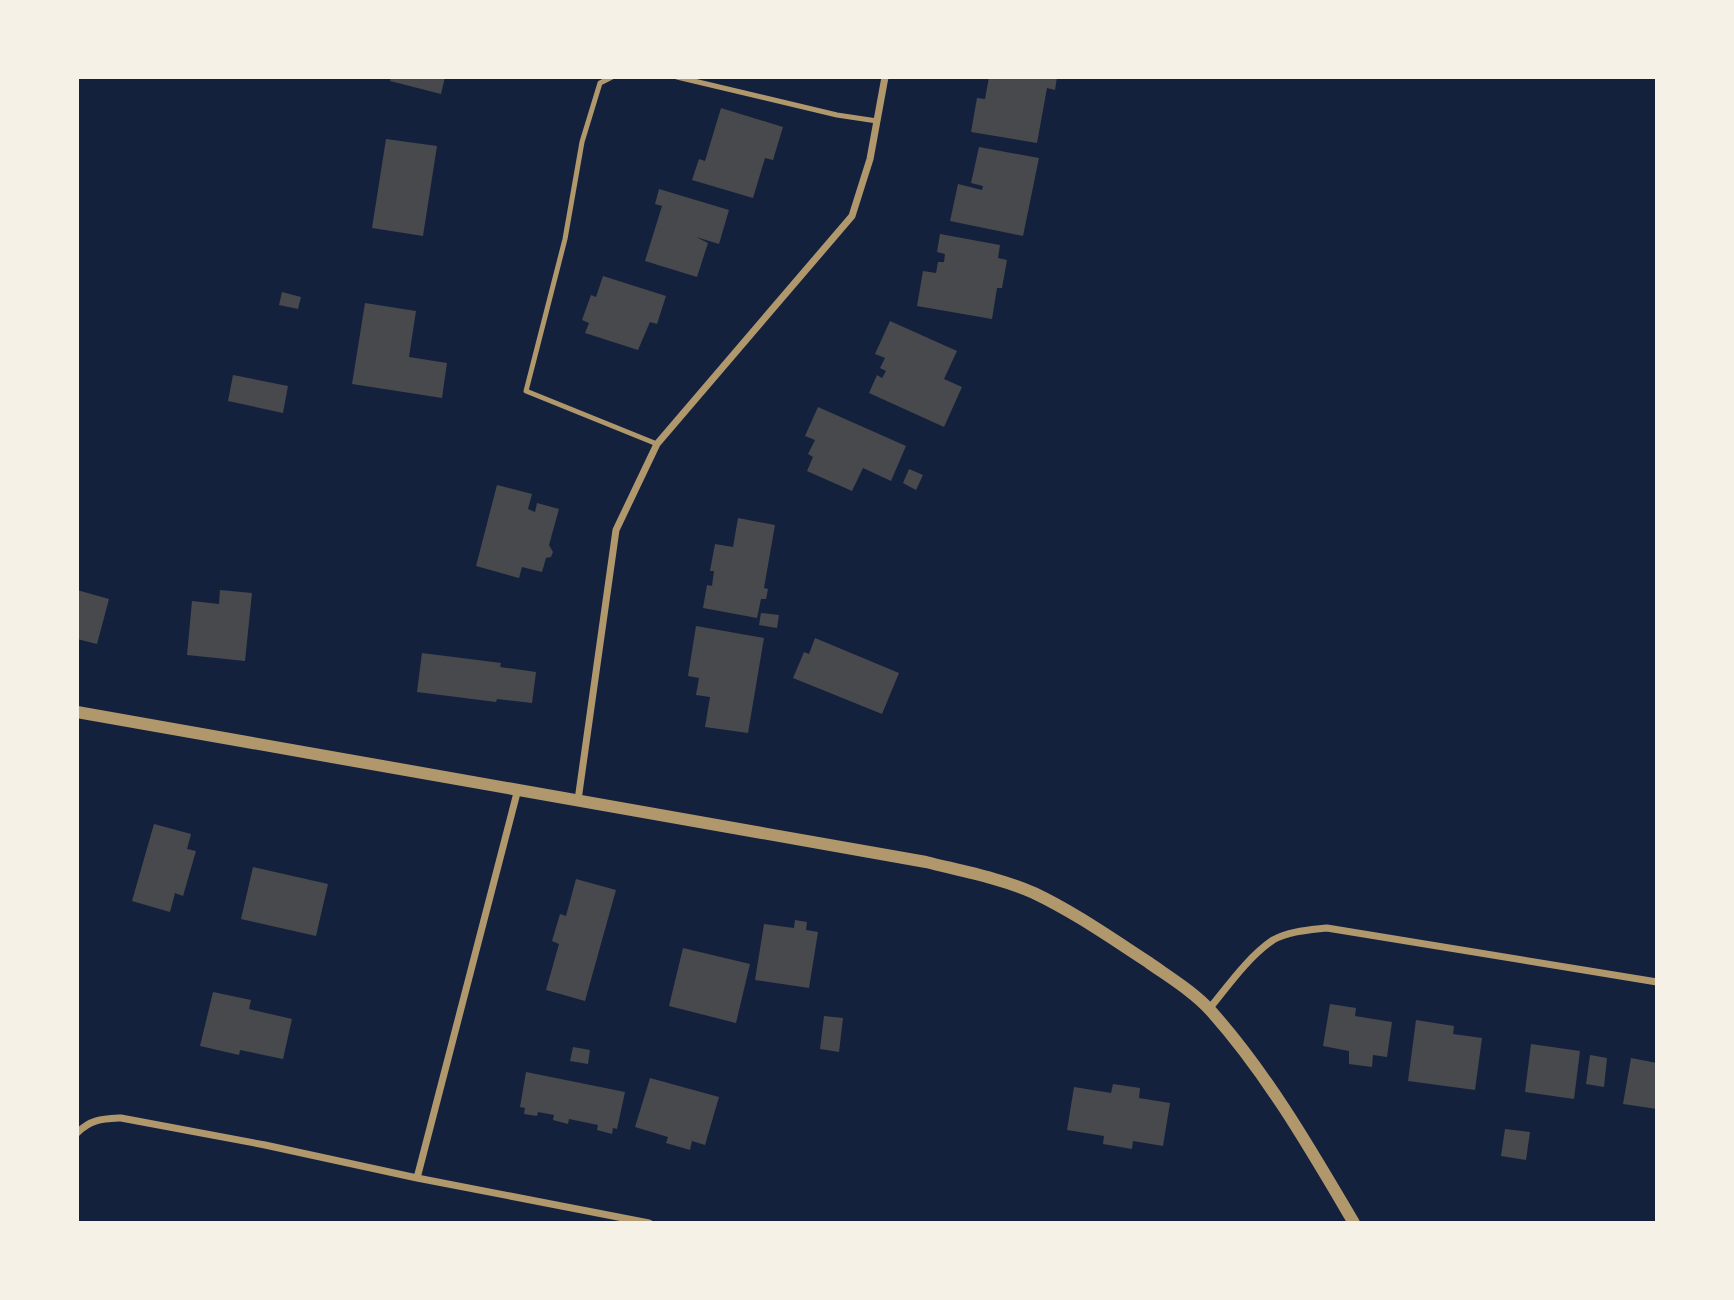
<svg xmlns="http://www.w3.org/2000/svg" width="1734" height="1300" font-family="'Space Grotesk',sans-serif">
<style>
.building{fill:#48494c}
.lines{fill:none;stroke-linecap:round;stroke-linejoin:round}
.service{stroke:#b1986c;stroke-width:5}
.minor{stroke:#b1986c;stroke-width:7}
.tertiary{stroke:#b1986c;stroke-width:12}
</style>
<rect width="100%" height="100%" fill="#14213d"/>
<path class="building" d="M391 77H445L441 94 390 81Z
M989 77H1057L1055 90 1047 88 1037 143 971 132 977 98 985 99Z
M721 108 783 127 773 160 765 158 753 198 692 180 699 159 705 161Z
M386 139 437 146 423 236 372 228Z
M979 147 1039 158 1023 236 950 221 958 184 982 190 983 186 971 183Z
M659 189 729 210 719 244 696 237 708 243 697 277 645 261 662 206 655 204Z
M940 234 1000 245 998 258 1007 260 1002 288H997L992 319 917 306 923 271 936 273 938 262H944L945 254 937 252Z
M603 276 666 296 657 324 650 322 638 350 585 333 589 323 582 320 591 295 596 297Z
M282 292 301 297 298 309 279 305Z
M365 303 416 311 409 357 447 363 442 398 352 384Z
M890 321 957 351 944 379 962 387 944 427 869 393 877 375 882 378 886 371 880 368 885 358 875 354Z
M233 375 288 386 283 413 228 401Z
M818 407 906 446 891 481 863 468 852 491 807 471 813 457 808 454 815 440 805 436Z
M909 469 923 475 916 490 903 483Z
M497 485 532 494 528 509 535 512 537 503 559 509 549 545 553 552 551 557 546 558 542 572 522 567 519 578 476 566Z
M738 518 775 525 764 588 768 589 766 599H761L757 618 703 608 707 585 712 586 714 571H710L715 544 733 547Z
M77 590 109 599 97 644 77 639Z
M220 590 252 593 245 661 187 655 192 601 219 604Z
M761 613 779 615 777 628 759 625Z
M696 626 764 638 748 733 705 727 710 697 696 695 699 678 688 676Z
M815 638 899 673 882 714 793 678 804 652 809 654Z
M422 653 501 663 500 667 536 672 532 703 497 699 496 702 417 692Z
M154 824 191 834 187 849 196 851 183 896 175 893 170 912 132 901Z
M253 867 328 884 316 936 241 919Z
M576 879 616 890 585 1001 546 990 559 944 552 941 560 914 566 916Z
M795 920 807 922 806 930 818 932 809 988 755 980 764 924 794 928Z
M683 948 750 964 736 1023 669 1006Z
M213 992 251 1000 249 1009 292 1019 283 1059 240 1050 239 1055 200 1046Z
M1330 1004 1356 1008 1355 1016 1392 1022 1387 1057 1373 1055 1372 1067 1349 1064V1051L1323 1046Z
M824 1016 843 1018 839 1052 820 1049Z
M1416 1020 1454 1026 1453 1034 1482 1038 1475 1090 1408 1081Z
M1531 1044 1580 1051 1574 1099 1525 1092Z
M573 1047 590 1050 588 1064 570 1061Z
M1590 1055 1607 1058 1604 1087 1586 1084Z
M1631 1058 1657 1063V1109L1623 1104Z
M526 1072 625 1092 617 1129 613 1128 612 1134 597 1130 598 1125 569 1119 568 1124 553 1120 554 1115 538 1112 537 1116 524 1114 525 1108 520 1107Z
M650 1078 719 1097 705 1145 692 1141 690 1150 666 1143 668 1137 635 1127Z
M1113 1084 1140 1088 1139 1098 1170 1103 1163 1146 1133 1141 1132 1149 1103 1144 1104 1136 1067 1130 1074 1087 1111 1093Z
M1505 1129 1530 1132 1526 1160 1501 1156Z"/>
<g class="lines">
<path class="service" d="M612 77 600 83 582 142 565 239 526 391 657 444
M677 77 837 115 877 121"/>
<path class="minor" d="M578 800 616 530 657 444 852 216 870 159 885 77
M1209 1009C1228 986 1248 957 1273 940 1289 931 1310 930 1327 928L1657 982
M77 1133C91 1119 102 1119 121 1118L265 1145 417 1178 649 1223
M417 1178 518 789"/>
<path class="tertiary" d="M77 712 926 862C962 871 1000 878 1034 893 1074 912 1111 938 1148 962 1169 977 1194 992 1211 1011 1268 1075 1311 1150 1354 1223"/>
</g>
<rect width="1734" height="1300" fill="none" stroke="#f6f1e7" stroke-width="158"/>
</svg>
